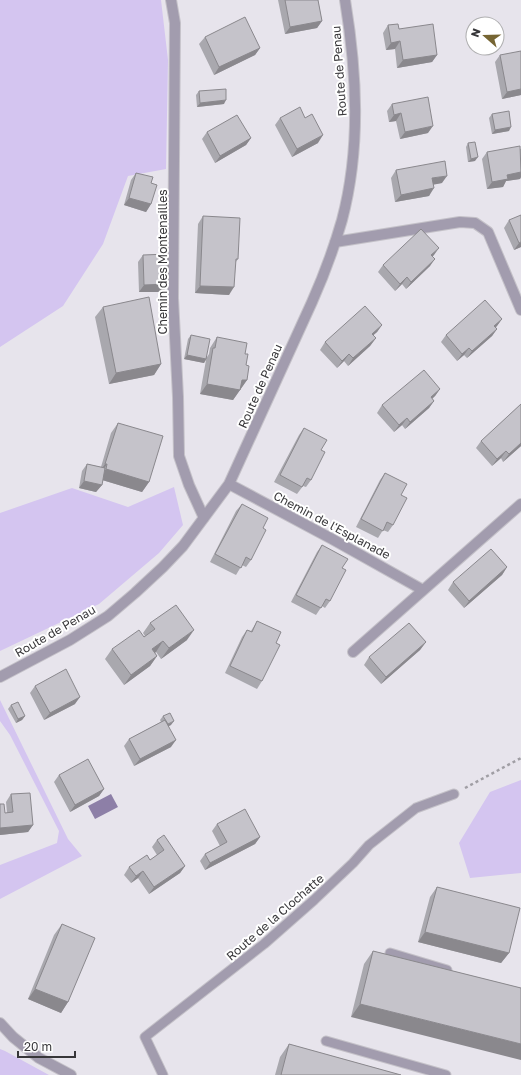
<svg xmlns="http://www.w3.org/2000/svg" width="521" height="1075" font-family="'Golos Text',sans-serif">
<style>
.green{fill:#d4c5f0}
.water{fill:#8d7fa7}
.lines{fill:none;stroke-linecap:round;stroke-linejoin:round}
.lane-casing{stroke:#c4c1c8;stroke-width:11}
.street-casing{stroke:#c4c1c8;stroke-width:12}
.path{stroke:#a09ea4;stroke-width:2.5;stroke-dasharray:3 3;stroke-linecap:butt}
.lane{stroke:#a29cae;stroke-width:9}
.street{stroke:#a29cae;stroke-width:10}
.wall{fill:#a9a8ae}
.shaded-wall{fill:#8a888d}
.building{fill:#c5c3ca;stroke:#8a888d}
.labels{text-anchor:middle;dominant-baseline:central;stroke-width:4;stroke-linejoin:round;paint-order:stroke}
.street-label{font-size:12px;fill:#373639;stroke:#fff}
</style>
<rect width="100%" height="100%" fill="#e7e4ec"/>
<path class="green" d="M0 0H161L168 60 166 169 128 176 103 244 63 306 0 347Z
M174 487 183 525 159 553 99 604 0 651V513L72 488 128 507Z
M0 700 68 839 82 856 0 899V865L57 843 59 831 10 735 0 721Z
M521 780V873L470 878 459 843 490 792Z
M0 1049 5 1051 49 1075H0Z"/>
<path class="water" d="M111 794 118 807 95 819 88 806Z"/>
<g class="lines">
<defs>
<path id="lane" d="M390 953 447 970
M326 1041 446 1075
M163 1075 145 1037 264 944 314 900 353 863 369 845 416 808 454 794"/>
<path id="street" d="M171 0 175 23 173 298 178 397 179 456 189 485 204 518
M335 242 460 222 475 223 488 232 521 310
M229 484 332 539 423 590
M353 652 521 504
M0 677 70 640 108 616 135 593 163 567 183 546 229 484 312 302C324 275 334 248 342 220 361 148 357 73 345 0
M0 1023 13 1037 39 1058 71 1075"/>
</defs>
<use href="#lane" class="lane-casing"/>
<use href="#street" class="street-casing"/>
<path class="path" d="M465 788 521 758"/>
<use href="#lane" class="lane"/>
<use href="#street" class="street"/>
</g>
<path class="wall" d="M278 0H318L322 21 317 28 285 34Z
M388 25 399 29 437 55 432 62 397 68 395 49 386 50 383 33Z
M205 37 260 48 255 55 214 75 199 44Z
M500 55 521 95 502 99 495 62Z
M199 91 224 104 197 107 196 95Z
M392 104 428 133 400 139 396 121 389 122 387 111Z
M492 114 509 131 492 134 489 118Z
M280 118H305L318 143 292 157 275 125Z
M207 132 251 138 246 145 215 163 202 139Z
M468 143 475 161 468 162 466 147Z
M521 149V177L520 179 506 181 503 187 487 189 482 159 487 152Z
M396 170 442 183 434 184 429 196 395 202 391 178Z
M136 173 151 183V204L146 212 124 205 131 180Z
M203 216 238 259 235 263 229 295 195 293 198 224Z
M509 220 521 247 514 250 504 228Z
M143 255 163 292H139L138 262Z
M434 255 433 256 430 266 406 289 402 284 395 291 378 272 383 265Z
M103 307 161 364 154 375 109 384 95 317Z
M502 319 496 327 497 329 492 336 467 358 464 355 457 361 441 342 446 335Z
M382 325 377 332 373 335 376 338 370 346 348 366 344 361 337 368 320 350 325 342Z
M191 335 207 357 209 354 210 348 217 337 245 354 247 380 233 400 200 394 206 360 204 363 184 359 188 339Z
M440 389 435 396 432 399 434 401 429 408 405 429 402 425 394 432 377 413 382 405Z
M521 404V446L503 462 501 458 492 466 476 448 481 441Z
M118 423 149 482 142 492 102 480V485L96 492 79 488 82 471 87 464 101 467 111 433Z
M304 428 321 450 311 480 306 487 303 486 297 494 274 482 299 435Z
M385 473 401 495 393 525 388 532 383 530 378 538 356 527 380 480Z
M242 504 263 528 251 560 246 567 242 565 236 575 210 562 236 511Z
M322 545 342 568 330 601 325 608 322 606 316 615 291 602 317 552Z
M507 567 502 575 464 608 448 590 453 582Z
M257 621 276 643 262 681 257 689 225 673 242 637 247 630 251 631Z
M150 623 187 640 161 659 156 652 155 653 157 656 150 666 124 685 105 659 112 649 145 636 143 633Z
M426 642 420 650 381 684 364 665 369 657Z
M35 686 75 704 44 720 30 693Z
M11 705 25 716 22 720 16 723 8 709Z
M163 716 171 725 169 726 171 747 134 766 124 746 129 739 161 722 160 720Z
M59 775 104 789 99 796 70 812 54 782Z
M11 794 33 825 28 832 0 835V804L5 813H7L6 802Z
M217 824 260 837 255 844 205 870 200 861 205 854 220 846 212 831Z
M157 840 185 866 180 873 149 894 138 878 131 883 124 875 129 867 150 860 157 855 152 847Z
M437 887 509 953 501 963 418 942 430 897Z
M62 924 68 1002 61 1013 28 999 54 935Z
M373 951 521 988 351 1017 364 964Z
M289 1044 401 1075H275L280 1057Z"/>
<path class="shaded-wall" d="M322 21 317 28 285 34 290 27Z
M400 41 395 49 386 50 391 43Z
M260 48 255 55 214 75 219 67Z
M437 55 432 62 397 68 403 60Z
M521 89V95L502 99 507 92Z
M226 100 224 104 197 107 200 103Z
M401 113 396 121 389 122 394 115Z
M433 126 428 133 400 139 405 132Z
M511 127 509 131 492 134 495 130Z
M323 135 318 143 292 157 297 149Z
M251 138 246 145 215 163 220 156Z
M478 157 475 161 468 162 471 159Z
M521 172V177L520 179 506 181 503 187 487 189 492 182 507 175Z
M447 176 442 183 427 186 432 178Z
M434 188 429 196 395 202 401 195Z
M129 198 151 204 146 212 124 205Z
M521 242V247L514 250 519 243Z
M439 248 434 255 426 262 431 255Z
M435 259 430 266 406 289 411 282Z
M407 277 402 284 395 291 400 284Z
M168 284 163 292H139L144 285Z
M200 286 234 287 229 295 195 293Z
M502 319 497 326 489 333 494 326Z
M382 325 377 332 367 341 372 334Z
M497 329 492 336 467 358 472 351Z
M376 338 370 346 348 366 353 358Z
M469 348 464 355 457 361 462 354Z
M349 354 344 361 337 368 342 361Z
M187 355 206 359 204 363 184 359Z
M161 364 154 375 109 384 116 373Z
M242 380H247L233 400 200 394 207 384Z
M440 389 435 396 426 404 431 397Z
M434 401 429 408 405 429 410 422Z
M407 418 402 425 394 432 399 425Z
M521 443V446L503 462 509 454Z
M506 451 501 458 492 466 497 459Z
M105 464H107L100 475 98 474Z
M106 469 149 482 142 492 99 479Z
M84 481 102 485 96 492 79 488Z
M507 567 502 575 464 608 469 601Z
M194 630 187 640 161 659 169 648Z
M163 641 156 652 145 660 152 649Z
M426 642 420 650 381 684 386 677Z
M157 656 150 666 124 685 131 675Z
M80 697 75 704 44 720 50 713Z
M25 716 22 720 16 723 18 719Z
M174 721 171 725 164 728 167 725Z
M176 740 171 747 134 766 140 759Z
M104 789 99 796 70 812 75 805Z
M33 825 28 832 0 835V828Z
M260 837 255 844 205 870 210 863Z
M185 866 180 873 149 894 154 887Z
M143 871 138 878 131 883 136 876Z
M425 932 509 953 501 963 418 942Z
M35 989 68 1002 61 1013 28 999Z
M360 1004 521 1044V1060L351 1017Z"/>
<path class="building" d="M285 0H318L322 21 290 27Z
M245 17 260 48 219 67 205 37Z
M398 24 399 29 433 24 437 55 403 60 400 41 391 43 388 25Z
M521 51V89L507 92 500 55Z
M226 89V100L200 103 199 91Z
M428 97 433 126 405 132 401 113 394 115 392 104Z
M300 107 305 118 312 114 323 135 297 149 280 118Z
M509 111 511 127 495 130 492 114Z
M237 115 251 138 220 156 207 132Z
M475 142 478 157 471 159 468 143Z
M520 146 521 172 507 175 508 179 492 182 487 152Z
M445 161 447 176 432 178 434 188 401 195 396 170Z
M136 173 153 177 151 183 157 185 151 204 129 198Z
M521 215V242L519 243 509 220Z
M203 216 240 218 238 259H236L234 287 200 286Z
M421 229 439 248 431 255 435 259 411 282 407 277 400 284 383 265Z
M168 254V284L144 285 143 255Z
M149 297 161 364 116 373 103 307Z
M485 300 502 319 494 326 497 329 472 351 469 348 462 354 446 335Z
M365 306 382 325 372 334 376 338 353 358 349 354 342 361 325 342Z
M191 335 210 339 206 359 187 355Z
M217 337 247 343 245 354H248L246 365 249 366 247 380H242L240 390 207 384 213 348H215Z
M424 370 440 389 431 397 434 401 410 422 407 418 399 425 382 405Z
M521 404V443L509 454 506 451 497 459 481 441Z
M118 423 163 436 149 482 106 469 107 464H105Z
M304 428 327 440 321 450 325 452 311 480 307 478 302 487 280 475Z
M87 464 105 468 102 485 84 481Z
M385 473 407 484 401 495 407 498 393 525 387 522 383 531 361 519Z
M242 504 268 518 263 528 266 530 251 560 246 557 241 568 215 554Z
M322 545 348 559 342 568 346 570 330 601 326 599 321 608 296 595Z
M491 549 507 567 469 601 453 582Z
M176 605 194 630 169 648 163 641 152 649 157 656 131 675 112 649 139 630 144 637 155 629 150 623Z
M257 621 281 632 276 643 280 645 262 681 230 666 247 630 252 632Z
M409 623 426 642 386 677 369 657Z
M66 669 80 697 50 713 35 686Z
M18 702 25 716 18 719 11 705Z
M170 713 174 721 168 724 163 716Z
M165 720 176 740 140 759 129 739Z
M88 759 104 789 75 805 59 775Z
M30 793 33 825 0 828V804H4L5 813 13 812 11 794Z
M245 809 260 837 210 863 205 854 227 842 217 824Z
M164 835 185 866 154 887 143 871 136 876 129 867 147 855 150 860 164 850 157 840Z
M437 887 520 908 509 953 425 932Z
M62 924 95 938 68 1002 35 989Z
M373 951 521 988V1044L360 1004Z
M289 1044 401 1075H281Z"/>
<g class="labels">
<g class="street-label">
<text transform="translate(339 71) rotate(-94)">Route de Penau</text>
<text transform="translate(162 262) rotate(-90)">Chemin des Montenailles</text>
<text transform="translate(260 386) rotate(-66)">Route de Penau</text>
<text transform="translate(332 525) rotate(28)">Chemin de l'Esplanade</text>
<text transform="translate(55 631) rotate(-30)">Route de Penau</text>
<text transform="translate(275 917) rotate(-41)">Route de la Clochatte</text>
</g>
</g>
<g transform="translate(485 36) rotate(290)"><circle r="19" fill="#ffffff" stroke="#afafb0"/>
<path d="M0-3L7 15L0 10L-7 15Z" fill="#766533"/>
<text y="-6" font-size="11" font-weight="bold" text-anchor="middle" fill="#373639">N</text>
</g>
<path d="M18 1051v6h57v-6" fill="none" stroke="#373639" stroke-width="2"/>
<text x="24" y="1051" font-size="12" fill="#373639" stroke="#ffffff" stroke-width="3" paint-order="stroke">20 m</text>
</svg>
